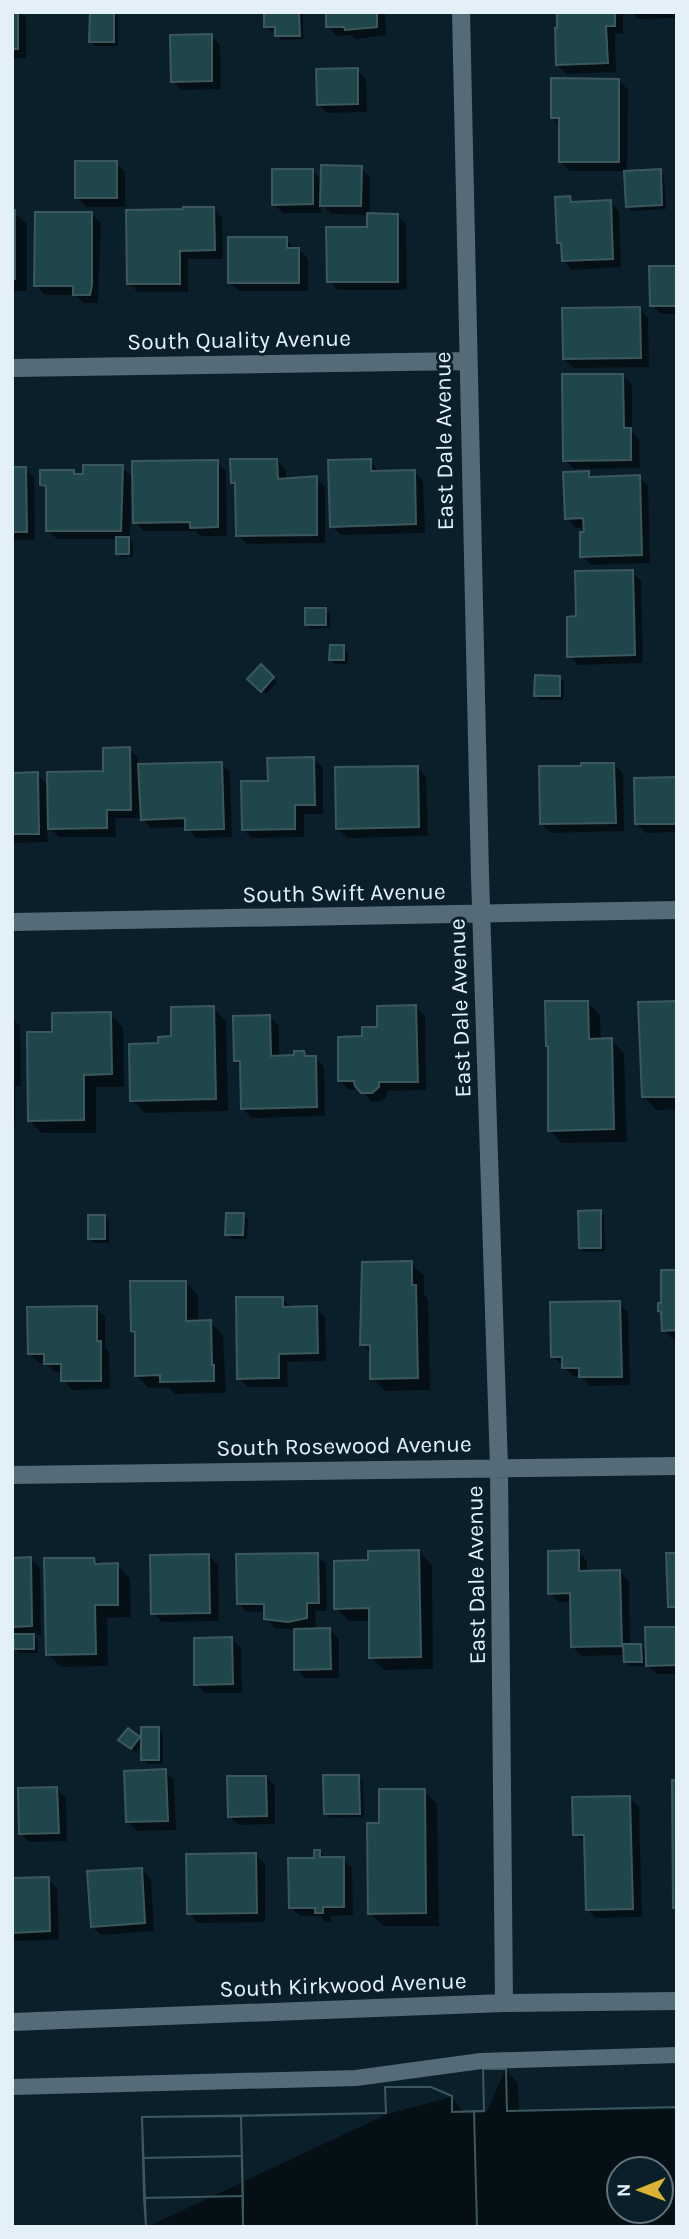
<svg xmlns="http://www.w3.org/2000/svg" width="689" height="2239" font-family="Karla,sans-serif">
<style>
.shadow{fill:#0007;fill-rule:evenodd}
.building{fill:#1e464b;stroke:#3c585c;stroke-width:2;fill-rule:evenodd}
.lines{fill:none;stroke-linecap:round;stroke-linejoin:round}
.service{stroke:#556b78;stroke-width:16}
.minor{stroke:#556b78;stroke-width:18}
.labels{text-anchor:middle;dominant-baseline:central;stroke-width:6;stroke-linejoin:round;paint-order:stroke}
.street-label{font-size:23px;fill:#e4f0f8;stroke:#0b1f2a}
</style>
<rect width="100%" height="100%" fill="#0b1f2a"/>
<path class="shadow" d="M12 12H20L26 18V58H12Z
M92 12H118V46H95L91 42Z
M265 12H303V39L282 40 277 36V30L270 31 266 26Z
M327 12H388L385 14 386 35 355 39 352 35 337 36 328 26Z
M559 12 623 13V34H615L616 72 567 74 557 65Z
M631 12H675V18L637 19Z
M211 36 220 45 221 89 182 90 172 81Z
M357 70 366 79 367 112 327 113 318 104Z
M619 80 628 90 627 172 660 171 664 175 666 209 632 211 627 206 626 171H570L560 161 561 126 552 117Z
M116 163 125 172V207H86L77 197Z
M361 168 370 177V215H397L406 224 407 290H338L329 281 369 229V215L331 214 321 204V213H283L274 204 312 170 322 180Z
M569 198 575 203 610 202 619 211 621 267 572 270 563 260V246L559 242Z
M213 208 222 218 223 259H188V292H138L129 283Z
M12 211 27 224V291H12Z
M92 214 101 223 98 303H84L75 295H45L36 285Z
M286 239 295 250 299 249 308 259V291H239L230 282Z
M677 268V314H661L652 305Z
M639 308 648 318 649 367 574 368 564 359Z
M622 375 632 384V432L639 439 640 468 574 469 565 460Z
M370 460 379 472 414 471 423 481 425 533 341 535 332 526Z
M277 461 286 470V480L316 478 325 487V543L247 544 238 535 237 487 232 483Z
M217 462 226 471 227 536H201L195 531H144L135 522 134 483H131L130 540 133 543V557H122L118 553V539H57L48 530V490L42 485 73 471 78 476 122 467 134 479Z
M12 469H25L34 478 35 540H12Z
M588 473 594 478 639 477 648 486 650 563 591 565 582 556 585 527 576 528 567 518Z
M632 572 641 581 643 663 578 665 569 656 578 618Z
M325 610 330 614V628L311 629 307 624Z
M343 647 348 652V664H335L331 659Z
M261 666 277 682 266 694 249 679Z
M559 678 564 682 563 700H540L536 696Z
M129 749 138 758V766L221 763 230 772 232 837 196 838 187 827 151 828 142 818H115L116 837H59L47 826 48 842 12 843V775L37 774 49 786 105 773Z
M314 759 323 768V814H304V837L252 838 243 829 269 783Z
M614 764 623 773 624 831 551 833 542 824Z
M417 767 426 776 428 836 347 838 338 828Z
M677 779V832L646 833 637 824Z
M587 1002 600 1015 601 1040H611L624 1053 627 1142 562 1143 549 1130Z
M677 1003V1109L656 1110 644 1097Z
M416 1007 425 1016 426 1090 387 1091V1096L382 1101 372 1102 360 1089 349 1090 340 1081 364 1038Z
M213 1008 226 1021 228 1111 145 1113 132 1100 160 1045 173 1038Z
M110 1014 123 1027 124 1087H96V1133H42L29 1120 53 1034Z
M270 1017 279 1026V1057H296L304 1053 309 1058H315L324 1067 325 1116 252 1118 243 1109 242 1067 235 1060Z
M12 1018 20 1026 21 1086H15V1127H12Z
M600 1212 604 1216 605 1251 585 1252 581 1248Z
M243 1215 248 1219 247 1239H231L227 1234Z
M104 1217 109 1221V1243H94L90 1239Z
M411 1263 424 1276V1295L428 1299 430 1390 385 1391 372 1378V1354L362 1344Z
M677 1272V1339H673L664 1330 663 1304Z
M185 1282 198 1295V1322H210L223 1335 226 1393 175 1394 169 1388H149L136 1375V1334L133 1330Z
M282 1298 291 1307 316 1308 325 1317 326 1361 287 1362 288 1387H248L239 1378Z
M619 1303 628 1312 630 1385 590 1386 581 1376H573L553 1356Z
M96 1308 105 1317V1348L109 1352 110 1389 72 1390 63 1380 62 1372H55L45 1363H39L30 1354Z
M419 1552 432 1565 433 1669 384 1670 371 1657V1621H349L336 1608 370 1562Z
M578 1552 587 1561V1573L620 1572 629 1581 630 1646 640 1645 647 1652 677 1629V1674H657L645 1663V1666H630L626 1662V1655L582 1656 573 1647 572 1602H559L550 1593Z
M317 1555 326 1564 327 1611H315L316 1630H329L339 1639V1678H305L296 1669V1630L275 1628 266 1618V1612H247L238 1603Z
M209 1556 218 1565 219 1621 162 1622 153 1613Z
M12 1559H30L40 1568 41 1635H33L38 1640V1653H20L15 1649V1635H12Z
M94 1559 100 1565H117L130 1578 131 1617 107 1618 108 1666 61 1667 48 1654Z
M232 1639 241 1648 242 1693H205L196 1684Z
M159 1729 163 1734V1764H148L143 1759Z
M139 1738 143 1742 136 1752 125 1744Z
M165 1771 174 1780 176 1830 137 1831 128 1822Z
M266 1777 275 1786V1824L239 1825 229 1816Z
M359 1777 363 1781 364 1817 330 1818 326 1814Z
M56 1789 66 1798 67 1841 29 1842 20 1833Z
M424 1791 437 1804 439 1926H383L370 1913 381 1824Z
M629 1798 639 1807 642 1917 596 1918 587 1909 586 1843 575 1834Z
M319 1851 327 1859H343L352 1868 353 1915 331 1916V1922H326L320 1916H300L291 1907Z
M256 1855 265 1864V1922L198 1923 189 1913Z
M141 1869 151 1879 154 1931 101 1935 92 1926Z
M48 1879 57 1888 59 1940 12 1941V1880Z
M505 2070 518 2083 519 2112 677 2109V2227H147L387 2114 451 2097 464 2113H486ZM619 2169H661V2211H619Z"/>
<path class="building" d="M12 12H18V49H12Z
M90 12H114V42H89Z
M264 12H299L300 36H275V27H264Z
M326 12H377V27L345 30 344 27H326Z
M557 12H615V26H606L608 63 556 65 555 28H557Z
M212 34V81L171 82 170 35Z
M358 68V104L317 105 316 69Z
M551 78 619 79V162H559V118H551Z
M75 161H117V198H75Z
M321 165 362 166 361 206H320Z
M272 169H313V204L272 205Z
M661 169 662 205 626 207 624 171Z
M570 196 571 202 611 200 613 259 562 261 561 243H557L555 197Z
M183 207H214L215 250 180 251V284H127L126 210 183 209Z
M12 210H15V279H12Z
M35 212H92V285L90 295H73V286H34Z
M367 213 398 214V282H327L326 227H367Z
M228 237H287V248H299V283H228Z
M649 266H677V306H650Z
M640 307 641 358 563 359 562 308Z
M562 374H623L624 428H631V460L563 461Z
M230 459H277L278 479 317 476V535L236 536 235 483H231Z
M371 459V471L415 470 416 524 330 527 328 460Z
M218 460V527L190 528V522L133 523 132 461Z
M83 465H123L121 531H46V486L40 485V470H74V474H83Z
M12 467H26L27 532H12Z
M589 471V477L640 475 642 555 580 557V532H584L583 518 565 519 563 472Z
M116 537H129V554H116Z
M633 570 635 655 567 657V617L576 616 575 571Z
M305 608H326V625H305Z
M330 645H344V660H329Z
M261 664 274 677 261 692 247 679Z
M535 675 560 676V696H534Z
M130 747 131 810H107V828L48 829 47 772 103 771V748Z
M314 757 315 805H295V829L242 830 241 781H268L267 758Z
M222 762 224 829 185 830V818L141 820 138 764Z
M581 763H614L616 823 540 824 539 766H581Z
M418 766 419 827 336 829 335 767Z
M38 772 39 834H12V773Z
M677 777V824H635L634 778Z
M545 1001H588L589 1039 612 1038 614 1129 548 1131V1046H546Z
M677 1001V1097H642L638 1002Z
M416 1005 418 1082H379V1087L372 1093H361L355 1086 354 1081H338V1037L362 1036V1027H377V1006Z
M214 1006 216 1099 130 1101 129 1044 158 1043V1037L171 1036V1007Z
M111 1012 112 1074 84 1075V1120L28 1121 27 1032H52V1013Z
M270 1015 271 1056 294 1055V1051H304L305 1056H316L317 1107 241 1109 240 1061H234L233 1016Z
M601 1210V1248H579L578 1211Z
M226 1213H244L243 1235H225Z
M88 1215H105V1239H88Z
M412 1261V1285H416L418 1378 370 1379V1345H360L362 1262Z
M661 1270H677V1330L662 1331 661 1312 658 1311V1303H661Z
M130 1281H186V1321L211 1320 212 1365H214V1381L160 1382V1375L135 1376V1332L131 1331Z
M236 1297H283V1307L317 1306 318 1353 279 1354V1378L237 1379Z
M620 1301 622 1377H579V1368H562V1357H551L550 1302Z
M97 1306V1341H101V1381H61V1364H44V1354H28L27 1307Z
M419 1550 421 1657 369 1658V1608L334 1609V1561L368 1560V1551Z
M579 1550V1571L620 1570 622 1646 571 1647 570 1593 548 1594V1551Z
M318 1553 319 1603H307V1618L288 1622 264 1619V1604H237L236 1554Z
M666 1553H677V1607H668Z
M209 1554 210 1613 151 1614 150 1555Z
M31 1557 32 1626 12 1627V1558Z
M44 1558H94L95 1564 118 1563V1605H95L96 1654 46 1655Z
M645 1627H677V1665L646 1666Z
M330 1628 331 1669 294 1670V1629Z
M13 1634H34V1649H14Z
M232 1637 233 1684 194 1685V1638Z
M623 1644H641L642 1662H624Z
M141 1727H159V1760H141Z
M128 1728 140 1737 131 1749 118 1740Z
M166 1769 168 1821 126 1822 124 1771Z
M323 1775H359L360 1814H324Z
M227 1776H266L267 1816 228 1817Z
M672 1780H677V1908H673Z
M57 1787 59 1833 19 1834 18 1788Z
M379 1789H425L426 1913 368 1914 367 1823H379Z
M630 1796 633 1909 586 1910 584 1835H573L572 1797Z
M314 1850H320V1857H344V1907H323V1913H315V1908H289L288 1858H314Z
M256 1853 257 1913 187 1914 186 1854Z
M142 1868 145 1923 91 1927 87 1871Z
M49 1877 50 1931 12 1933V1878Z
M483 2069H506L507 2111 677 2107V2227H146L142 2117 386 2113 385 2087H431L452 2096V2112L484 2111ZM619 2169H661V2211H619Z
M483 2069H506L507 2111 677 2107V2227H477L474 2111H484ZM619 2169H661V2211H619Z
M385 2087H431L452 2096V2112L474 2111 477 2227H243L241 2116 386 2113Z
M241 2116 242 2156 143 2158 142 2117Z
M242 2156 243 2196 144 2198 143 2158Z
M243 2196V2227H146L144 2198Z"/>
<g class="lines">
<path class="service" d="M12 2087 356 2078 481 2061 677 2055"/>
<path class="minor" d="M461 12 480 876 499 1468 504 2003
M12 368 467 361
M12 922 677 910
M12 1475 677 1466
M12 2022 504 2003 677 2001"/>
</g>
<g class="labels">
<g class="street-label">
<text transform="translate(239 340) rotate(-1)">South Quality Avenue</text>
<text transform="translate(444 441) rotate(-91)">East Dale Avenue</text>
<text transform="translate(344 893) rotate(-1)">South Swift Avenue</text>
<text transform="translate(460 1008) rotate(-92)">East Dale Avenue</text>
<text transform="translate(344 1446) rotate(-1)">South Rosewood Avenue</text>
<text transform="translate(476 1575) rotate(-91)">East Dale Avenue</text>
<text transform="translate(343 1985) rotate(-2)">South Kirkwood Avenue</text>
</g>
</g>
<rect width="689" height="2239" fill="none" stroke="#e4f0f8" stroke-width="28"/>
<g transform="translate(640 2190) rotate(269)"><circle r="33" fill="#0b1f2a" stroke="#62737c" stroke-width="2"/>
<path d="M0-5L12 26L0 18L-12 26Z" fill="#d9b334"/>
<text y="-10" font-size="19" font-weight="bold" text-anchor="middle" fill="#e4f0f8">N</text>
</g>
</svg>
